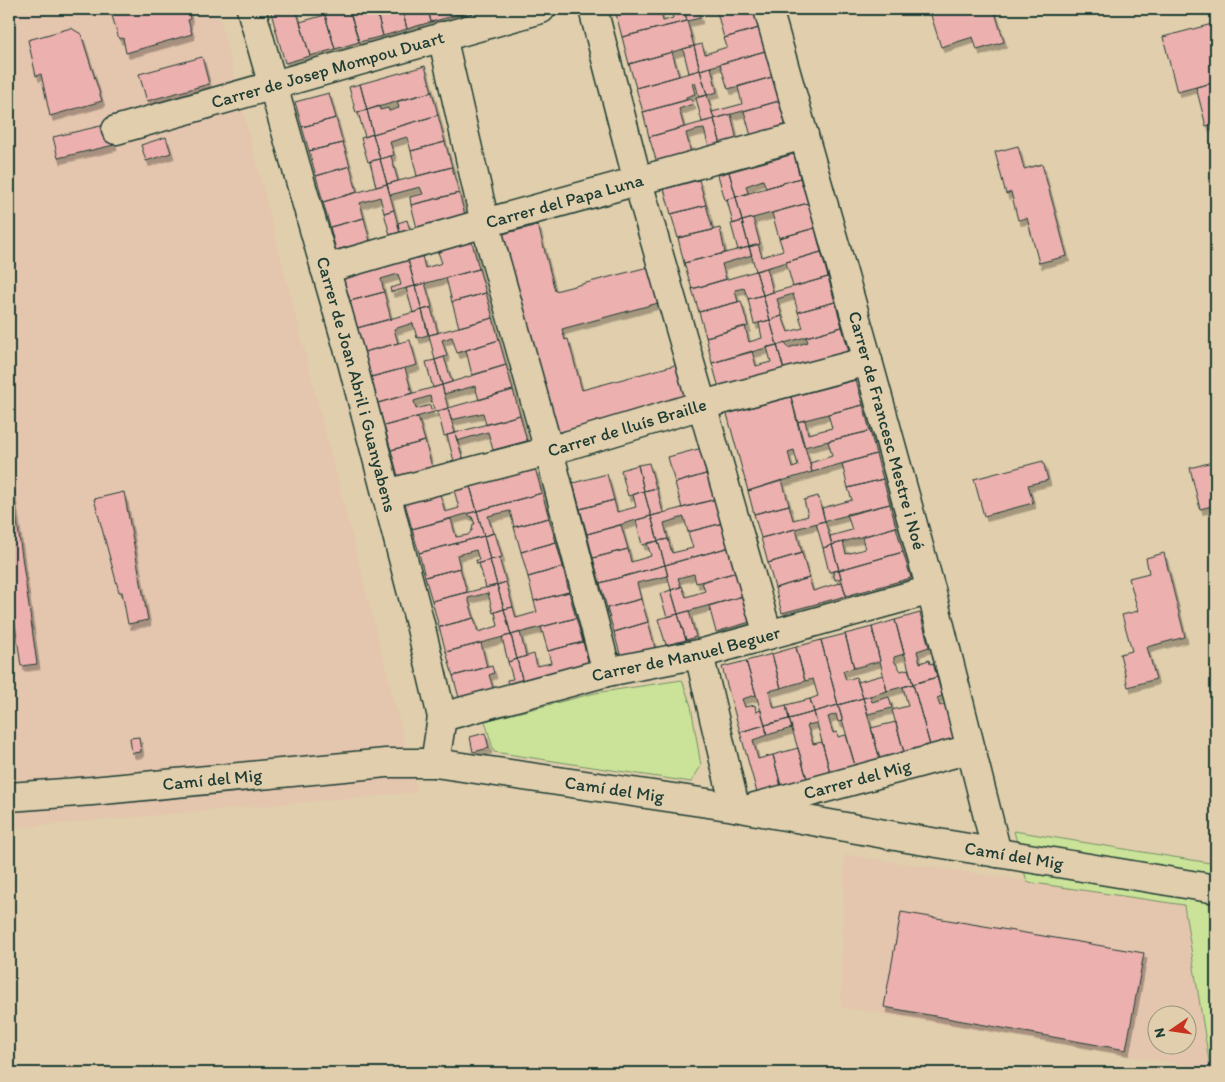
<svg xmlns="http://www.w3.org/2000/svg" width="1225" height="1082" font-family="Itim,sans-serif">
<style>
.built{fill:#e4c5ad;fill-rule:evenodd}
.green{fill:#cae399;stroke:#749066}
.building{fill:#ecb0ae;stroke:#1f3d34;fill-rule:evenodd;filter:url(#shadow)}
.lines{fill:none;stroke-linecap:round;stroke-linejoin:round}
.street-casing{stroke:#1f3d34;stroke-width:31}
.street{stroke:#e0ceac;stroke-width:28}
.labels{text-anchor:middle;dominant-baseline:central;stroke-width:5;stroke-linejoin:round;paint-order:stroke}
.street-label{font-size:18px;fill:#1f3d34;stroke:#e0ceac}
</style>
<defs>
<filter id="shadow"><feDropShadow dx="3" dy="5.5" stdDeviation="0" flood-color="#0004"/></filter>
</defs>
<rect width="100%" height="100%" fill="#e0ceac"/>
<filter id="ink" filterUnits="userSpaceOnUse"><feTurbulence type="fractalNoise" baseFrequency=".02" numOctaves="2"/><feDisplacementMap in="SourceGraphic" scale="10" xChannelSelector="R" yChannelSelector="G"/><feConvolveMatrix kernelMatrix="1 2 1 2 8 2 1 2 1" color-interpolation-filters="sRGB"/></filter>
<g filter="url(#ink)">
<path class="built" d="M9 9H217L417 792 9 828Z
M845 855 1184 904 1211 1069 841 1007ZM1158 1014H1188V1044H1158Z"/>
<path class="green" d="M682 680 691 706 701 766 691 782 494 752 485 721 595 693Z
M1014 831 1216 864V1073H1211L1184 905 1027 882Z"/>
<path class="building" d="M110 9H188L190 19 188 20 192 34 126 53 123 38 119 39Z
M270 9H296L310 56 285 63Z
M335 9H349L359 42 335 49 325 15 336 12Z
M349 9H376L383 36 359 42Z
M376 9H402L407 29 383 36Z
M402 9H428L431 22 407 29Z
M428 9H455L457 15 431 22Z
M455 9H482L457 15Z
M634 9H660L663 21 673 18 670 9H684L687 21 622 37 616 14Z
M684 9H697L700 18 687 21Z
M729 9H754L759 28 724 38 717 12Z
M929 9H994L1004 42 977 50 973 37 941 47Z
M325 15 335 49 310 56 300 22Z
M687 21 694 46 629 64 622 37Z
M1216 23V82L1177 92 1163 37Z
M71 28 81 34 102 101 50 116 41 74 36 76 28 40Z
M759 28 765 51 700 70 694 46 702 44 705 54 727 47 724 38Z
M694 46 700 70 689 73 683 49Z
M765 51 772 77 728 89 720 64Z
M672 52 679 76 636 88 629 64Z
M202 57 209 84 147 101 139 74Z
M425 66 432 92 367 110 360 84Z
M711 67 717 92 707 95 700 70Z
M700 70 707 95 699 97 695 82 692 83 695 94 686 97V100L643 112 636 88Z
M772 77 779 101 714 119 712 112 742 104 738 87Z
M1216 82V123L1206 126 1196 87Z
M360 84 367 110 356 113 349 87Z
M432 92 438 115 373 134 367 110 379 106 380 110 388 108 389 111 399 108 397 101Z
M329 93 336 118 302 127 295 102Z
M707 95 714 119 702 122 696 98Z
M691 99 693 104 679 109 684 127 649 137 643 112Z
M779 101 786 127 751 136 744 111Z
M367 110 373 134 365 137 358 112Z
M731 114 737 141 721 145 714 119Z
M438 115 445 142 411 151 407 137 390 142 394 155 380 159 373 134Z
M336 118 343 143 309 151 302 127Z
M714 119 721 145 709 148 704 129 697 130 686 133 691 153 657 163 649 137Z
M109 124 114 145 58 158 53 137Z
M373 134 380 159 368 162 361 138Z
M166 137 171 153 146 161 141 145Z
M445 142 452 167 417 176 411 151Z
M343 143 350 166 316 176 309 151Z
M1216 143V167L1211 145Z
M1018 146 1024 169 1042 164 1067 256 1039 263 1027 218 1018 220 1011 192 1006 194 995 152Z
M794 154 800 178 766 188 763 180 746 186 748 193 736 197 729 172Z
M391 156 398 181 387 184 380 159Z
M380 159 387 184 376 187 370 161Z
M350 166 357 192 323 202 316 176Z
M452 167 459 193 411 205 410 197 423 194 420 187 390 195 387 184Z
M729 172 736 197 725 200 718 175Z
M800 178 808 203 742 221 736 197Z
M699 180 706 205 671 214 664 189Z
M387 184 394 210 384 213 380 197 360 203 364 218 330 227 323 202Z
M459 193 465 215 417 228 411 205Z
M736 197 742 221 733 224 727 199Z
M808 203 815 228 779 238 772 213Z
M706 205 713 230 678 238 671 214Z
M394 210 400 233 390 235 384 213Z
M364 218 370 241 336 250 330 227Z
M753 218 760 244 749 247 742 221Z
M407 220 410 230 400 233 398 223Z
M742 221 749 247 738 250 731 224Z
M538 225 555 291 652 266 662 302 562 329 565 340 568 339 582 390 679 364 688 397 557 433 503 234Z
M720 228 725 253 684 263 678 238Z
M815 228 821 252 756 271 749 247 758 244 762 257 783 250 779 238Z
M472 242 479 269 415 286 408 260 422 256 425 268 442 263 438 252Z
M749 247 752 255 722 264 726 279 692 289 684 263Z
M821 252 828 277 793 287 786 262Z
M408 260 415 286 391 292 390 288 401 285 398 274 381 279 384 292 350 301 343 277Z
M767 268 773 292 763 295 756 271Z
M479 269 486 293 452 302 446 278Z
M756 271 763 295 748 299 744 288 735 290 738 302 699 312 692 289Z
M828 277 835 302 798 312 793 294 777 299 782 316 770 320 763 295Z
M425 283 432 307 422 310 415 286Z
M415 286 422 310 413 313 406 288Z
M384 292 391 319 357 328 350 301Z
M486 293 493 318 459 327 452 302Z
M763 295 770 320 754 324 748 299Z
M741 301 748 326 706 337 699 312Z
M835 302 842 327 777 345 770 320 782 316 788 332 803 328 798 312Z
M431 308 438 333 429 335 422 310Z
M422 310 428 335 417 338 413 323 394 329 398 343 364 352 357 328Z
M493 318 499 340 457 353 452 337 442 340 447 356 435 360 429 335Z
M770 320 777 345 712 363 706 337 745 326 749 342 762 338 759 323Z
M842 327 849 352 784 370 777 345 785 342 788 348 808 342 806 337Z
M410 340 417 365 371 377 364 352Z
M499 340 506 365 472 375 466 350Z
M777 345 784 370 719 388 712 363 752 351 756 366 771 362 767 347Z
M444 357 452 382 442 385 435 360Z
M435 360 442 385 433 388 426 362Z
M506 365 513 390 479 400 475 386 444 394 442 385Z
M405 368 412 393 378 403 371 377Z
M856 380 863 405 797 422 791 397Z
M442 385 448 408 384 426 378 403ZM430 396 434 409 431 410 430 405 416 409 414 401Z
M513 390 520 415 486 425 483 413 451 420 448 408Z
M791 397 812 472 748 491 727 414ZM794 450 798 466 792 468 788 452Z
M863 405 870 431 804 447 797 422 805 420 808 434 832 428 828 414Z
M448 408 455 433 444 436 438 412Z
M520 415 527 441 493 450 488 432 457 441 455 433Z
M418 417 425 441 391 450 384 426Z
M870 431 876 454 812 472 810 463 832 456 828 441Z
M455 433 463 459 454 461 447 435Z
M425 441 432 467 398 476 391 450Z
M702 448 709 473 675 483 668 457Z
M876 454 883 479 848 488 842 464Z
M1043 461 1048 480 1028 485 1033 503 984 516 974 479Z
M1216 461V505L1200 509 1190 468Z
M649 463 656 488 644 491 638 465Z
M638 465 644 491 628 496 621 470Z
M535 468 542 493 477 511 470 486Z
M10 471 37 664 21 666 9 582V472Z
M709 473 716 499 682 508 675 483Z
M607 474 614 500 580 509 573 483Z
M883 479 890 504 825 521 822 508 852 500 848 488Z
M782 480 789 505 754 514 748 491Z
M470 486 477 511 412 529 405 503 440 494 445 512 459 508 454 490Z
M657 488 663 513 651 516 644 491Z
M644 491 651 516 587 534 580 509 614 500 617 512 636 507 633 495Z
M124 492 148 620 128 624 122 592H119L94 499Z
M542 493 549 518 514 527 510 511 488 516 493 533 484 536 477 511Z
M818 496 825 521 761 538 754 514 789 505 793 520 808 516 804 500Z
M716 499 723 523 688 532 684 517 664 523 668 539 658 541 651 516Z
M890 504 896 527 832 545 830 536 852 530 847 514Z
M477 511 484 536 419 553 412 529 451 519 456 537 468 535 472 530 473 524H475L472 517 467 514Z
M651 516 658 541 642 545 636 520Z
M549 518 556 542 521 552 514 527Z
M825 521 832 545 823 548 816 523Z
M723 523 730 547 665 565 658 541 668 539 672 553 693 548 688 532Z
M621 525 628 549 593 558 587 534Z
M896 527 903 552 839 570 832 545 843 542 846 554 865 549 862 537Z
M796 529 802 553 768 563 761 538Z
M495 533 502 557 490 560 484 536Z
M484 536 490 560 477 564 476 560H479L476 550 457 555 460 568 425 577 419 553Z
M658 541 665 565 600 583 593 558 628 549 631 562 651 556 647 543Z
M556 542 563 567 528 577 521 552Z
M832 545 839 570 829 572 823 548Z
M730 547 737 572 696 583 694 574 678 578 681 587 671 590 665 565Z
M903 552 911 578 846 596 839 570Z
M802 553 809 578 775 588 768 563Z
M1164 553 1185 637 1147 647 1156 679 1128 687 1120 654 1132 651 1122 615 1138 611 1129 578 1149 573 1146 558Z
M499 558 506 582 497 585 490 560Z
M490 560 497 585 486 588 479 563Z
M665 565 668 576 637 583 641 599 607 608 600 583Z
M563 567 569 592 534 601 528 577Z
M460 568 467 592 432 601 425 577Z
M839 570 841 578 835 580 833 571Z
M737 572 743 596 678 614 671 590 682 586 686 597 705 591 702 582Z
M809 578 813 591 842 582 846 596 782 613 775 588Z
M506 582 513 607 504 609 497 585Z
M497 585 504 609 493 613 488 593 468 598 474 618 439 627 432 601Z
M671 590 678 614 667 617 660 594Z
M569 592 576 618 511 635 504 609 513 607 516 618 537 612 534 601Z
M743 596 750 622 716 632 709 606Z
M641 599 648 622 614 632 607 608Z
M504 609 511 635 446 652 439 627 474 618 478 632 498 626 495 612Z
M689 611 696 637 686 640 678 614Z
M920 613 929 647 917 651 920 663 929 660 930 664 933 663 937 677 913 684 895 620Z
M678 614 686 640 666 645 658 619Z
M576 618 583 642 548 651 541 627Z
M895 620 904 654 894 657V661L901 671 908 669 913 684 887 691 872 627Z
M648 622 655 648 621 658 614 632Z
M872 627 880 661 854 668 845 634Z
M520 632 526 656 517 659 511 635Z
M845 634 854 668 843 671 846 680 856 677 863 698 838 705 821 640Z
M511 635 517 659 508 662 502 637Z
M821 640 838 705 814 712 810 699 818 696 813 679 805 681 796 647Z
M583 642 589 665 523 683 517 659 534 654 537 666 551 663 548 651Z
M481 643 487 667 453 676 446 652Z
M796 647 805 681 781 688 772 654Z
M772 654 781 688 769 691 774 708 786 705 789 719 765 725 746 661Z
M517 659 523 683 508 687 507 680 513 679 508 662Z
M746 661 756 695 742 699 745 707 755 705 756 712 761 710 765 725 740 732 722 667Z
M492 666 494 673 489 675 494 691 460 701 453 676Z
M883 675 887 691 863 698 858 682Z
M937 677 942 696 937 698 940 706 945 704 955 742 931 749 913 684Z
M913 684 931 749 905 756 892 710 908 706 903 687Z
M870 696 872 702 889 697 892 708 868 714 863 698Z
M863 698 881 763 856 769 838 705Z
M810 699 814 712 789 719 786 705Z
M838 705 843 721 838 722 836 714 828 717 833 733 837 732 838 737 846 735 856 769 831 776 814 712Z
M814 712 817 723 807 725 813 744 822 742 831 776 808 782 789 719Z
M789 719 792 728 767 735 765 725Z
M896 722 905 756 881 763 871 728Z
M765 725 767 735 753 740 758 759 773 755 782 790 758 796 740 732Z
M485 733 489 748 473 752 470 737Z
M139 737 141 752 132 753 130 738Z
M798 748 808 782 782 790 773 755Z
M901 912 1144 953 1126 1050 884 1007Z"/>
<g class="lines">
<defs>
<g id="street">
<path id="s1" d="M251 9 352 362 420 624 442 717 435 763"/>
<path d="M593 9 638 182 768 635"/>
<path id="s2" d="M768 9 868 361 931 590 997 853"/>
<path d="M442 36 485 223 549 451 607 672"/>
<path id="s3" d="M116 130 541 9"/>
<path id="s4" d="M325 269 485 223 804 135"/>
<path id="s5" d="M386 494 549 451 702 405 868 361"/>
<path d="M699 654 735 807"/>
<path id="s6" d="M442 717 607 672 699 654 931 590"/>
<path id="s7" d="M9 797 92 791 386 763H435L735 807 901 837 1216 889"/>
<path id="s8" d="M755 807 970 749"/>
</g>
</defs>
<use href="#street" class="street-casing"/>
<use href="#street" class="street"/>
</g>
</g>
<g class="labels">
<g class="street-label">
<text stroke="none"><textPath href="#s3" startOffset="220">Carrer de Josep Mompou Duart</textPath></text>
<text stroke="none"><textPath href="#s4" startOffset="249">Carrer del Papa Luna</textPath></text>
<text stroke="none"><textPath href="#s1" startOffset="390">Carrer de Joan Abril i Guanyabens</textPath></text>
<text stroke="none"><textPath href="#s5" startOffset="250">Carrer de lluís Braille</textPath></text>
<text stroke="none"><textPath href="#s2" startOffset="438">Carrer de Francesc Mestre i Noé</textPath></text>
<text stroke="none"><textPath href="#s6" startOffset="252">Carrer de Manuel Beguer</textPath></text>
<text stroke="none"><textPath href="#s8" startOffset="106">Carrer del Mig</textPath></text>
<text stroke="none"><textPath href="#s7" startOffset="204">Camí del Mig</textPath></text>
<text stroke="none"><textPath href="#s7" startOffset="609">Camí del Mig</textPath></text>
<text stroke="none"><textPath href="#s7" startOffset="1014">Camí del Mig</textPath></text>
</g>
</g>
<rect width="1225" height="1082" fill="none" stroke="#e0ceac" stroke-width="30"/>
<rect x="15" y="15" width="1195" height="1052" fill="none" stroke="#1f3d34" stroke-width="2" filter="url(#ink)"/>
<g transform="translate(1172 1030) rotate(257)"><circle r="24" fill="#e0ceac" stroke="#93947c"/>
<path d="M0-4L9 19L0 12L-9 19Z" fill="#c8321e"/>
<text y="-8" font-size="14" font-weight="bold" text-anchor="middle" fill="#1f3d34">N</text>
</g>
</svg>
